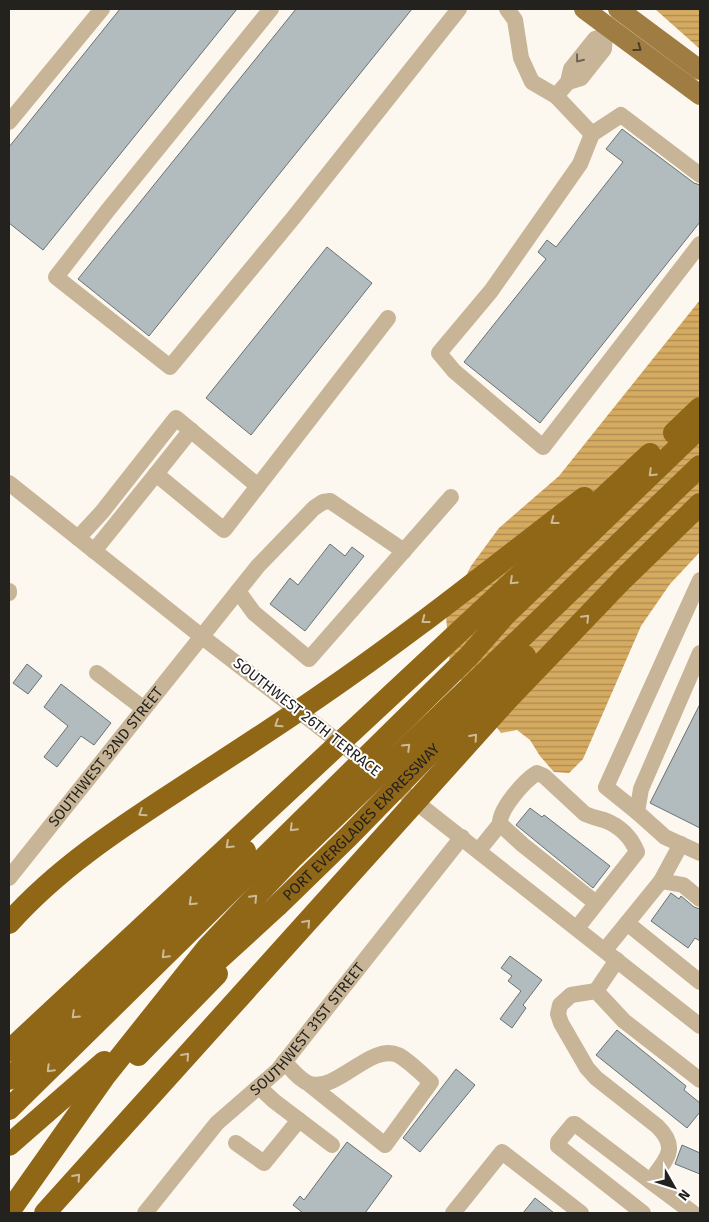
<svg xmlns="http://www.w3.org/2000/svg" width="709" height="1222" font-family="'Fira Sans',sans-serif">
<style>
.water{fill:url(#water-rules)}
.building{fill:#b2bcbe;stroke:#697375}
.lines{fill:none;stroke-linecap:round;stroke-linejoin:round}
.minor{stroke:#c8b597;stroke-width:16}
.major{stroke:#9f7c41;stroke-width:20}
.highway{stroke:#8f6717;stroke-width:22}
.oneway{stroke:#493d29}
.oneway2{stroke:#6e6455}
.oneway3{stroke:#cdbb97}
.labels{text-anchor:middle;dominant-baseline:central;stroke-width:4;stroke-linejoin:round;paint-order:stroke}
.street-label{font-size:15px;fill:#24221f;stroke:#fff}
</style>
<defs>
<pattern id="water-rules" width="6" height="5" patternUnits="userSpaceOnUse" patternTransform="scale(1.25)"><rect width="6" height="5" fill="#d5aa61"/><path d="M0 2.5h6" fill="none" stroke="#ad8a4f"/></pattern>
</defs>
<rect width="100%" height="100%" fill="#fcf7ef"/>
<path class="water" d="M655 9H700V49Z
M700 300V552L670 584 641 626 583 759 569 773 554 772 540 756 530 740 517 730 501 733 450 665 446 616 471 566 499 528 559 476Z"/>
<path class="building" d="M120 9H237L43 250 9 223V147Z
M296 9H412L149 336 78 279Z
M622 129 694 183 700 185V222L540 423 464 362 546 259 538 252 547 240 556 247 623 162 606 149Z
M327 247 372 283 251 435 206 398Z
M330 544 345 556 352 547 364 556 305 631 270 604 290 578 298 585Z
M27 664 42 676 28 694 13 683Z
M61 684 111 723 94 745 81 736 57 767 44 757 68 726 44 707Z
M700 704V828L650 803Z
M530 808 542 817 544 815 610 866 593 888 516 825Z
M671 893 679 899 681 896 694 907 700 909V941L695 938 688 948 651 921Z
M510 956 542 980 523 1005 526 1008 512 1028 500 1019 521 991 508 981 512 976 501 968Z
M617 1030 686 1086 684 1090 700 1103V1112L687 1128 596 1055Z
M456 1069 475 1085 420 1152 403 1138Z
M347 1142 392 1176 365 1213H303L293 1205 300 1196 304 1200Z
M682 1145 700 1153V1174L675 1164Z
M535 1198 554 1213H523Z"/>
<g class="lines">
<g class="minor">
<path d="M271 9 108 210 56 277 170 367 294 217 459 9"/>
<path d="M507 9 515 20 521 58 532 82 556 96 568 82 571 69 595 39 605 36"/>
<path d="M568 82 581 78 604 49 605 36 611 29"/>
<path d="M556 96 592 134"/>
<path d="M9 122 102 9"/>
<path d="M700 175 621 115 592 134 580 164 491 291 439 353 454 371 543 447 700 244"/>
<path d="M156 474 191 430"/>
<path d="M9 483 201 636 370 766"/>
<path d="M78 538 102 512 176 418 258 486"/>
<path d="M94 551 156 474 224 530 388 318"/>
<path d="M9 591V593"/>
<path d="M238 591 254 613 309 659 451 497"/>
<path d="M700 653 641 789 637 812 665 837 700 853"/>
<path d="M97 673 143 708"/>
<path d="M407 795 700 1026"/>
<path d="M637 812 606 787 700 580"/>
<path d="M479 850 500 824"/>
<path id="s1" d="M9 878 258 566 314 508 323 502 330 501 404 551"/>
<path d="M661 881 681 844"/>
<path d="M627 923 700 982"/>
<path d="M577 928 637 852C631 837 620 826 604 820 597 818 592 817 585 814L544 776 537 773C525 780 499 809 500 824L523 845 596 903"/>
<path d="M605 950 661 881 683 885 700 899"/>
<path d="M617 960 596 991 624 1021 700 1080"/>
<path d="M596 991 571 995 560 1005 558 1014 561 1023 587 1068 596 1078 657 1126C680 1148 666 1160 650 1181L693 1213"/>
<path d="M284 1062C292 1069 300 1081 310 1084 337 1092 371 1043 398 1055 408 1060 423 1075 431 1082L385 1145 309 1084"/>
<path d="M259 1087 274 1101 332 1145"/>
<path d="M236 1143 264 1163 299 1120"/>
<path id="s2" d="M145 1213 217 1123 278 1070 462 837"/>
<path d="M453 1213 502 1152 581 1213"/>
<path d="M643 1213 558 1146V1142L573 1124H575L650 1181"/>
</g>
<path class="major" d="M584 9 700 95
M618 9 700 70"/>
<g class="highway">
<path d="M674 433 700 408"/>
<path d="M9 923C57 869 118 829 178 790 225 759 274 728 320 696 411 634 496 565 584 498"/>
<path id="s3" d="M195 981 276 907 349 836 525 656"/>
<path d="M9 1051 650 454"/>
<path d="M138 1055 217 974"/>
<path d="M9 1079 245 851"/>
<path d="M9 1109 469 656 506 614 700 427"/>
<path d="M9 1145 104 1062"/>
<path d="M9 1212 105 1076 207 948 293 857 700 466"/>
<path d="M45 1213 507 700 623 579 700 504"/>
</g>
</g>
<defs><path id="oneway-chevron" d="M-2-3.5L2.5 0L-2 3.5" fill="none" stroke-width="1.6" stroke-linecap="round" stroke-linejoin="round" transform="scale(1.25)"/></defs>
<use class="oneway" href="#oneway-chevron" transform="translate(638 48) rotate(36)"/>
<use class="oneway2" href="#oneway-chevron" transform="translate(579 59) rotate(128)"/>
<g class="oneway3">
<use href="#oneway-chevron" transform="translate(652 473) rotate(136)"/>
<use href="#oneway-chevron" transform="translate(554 521) rotate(143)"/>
<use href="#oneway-chevron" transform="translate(513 581) rotate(137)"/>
<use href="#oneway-chevron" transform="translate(586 618) rotate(-46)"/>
<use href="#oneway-chevron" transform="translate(425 620) rotate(142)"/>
<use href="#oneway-chevron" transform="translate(278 724) rotate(147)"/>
<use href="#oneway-chevron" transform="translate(474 737) rotate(-48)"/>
<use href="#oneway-chevron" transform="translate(407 747) rotate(-44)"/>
<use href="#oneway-chevron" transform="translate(142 813) rotate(147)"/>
<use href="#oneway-chevron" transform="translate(293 828) rotate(135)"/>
<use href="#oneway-chevron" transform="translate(229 845) rotate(137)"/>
<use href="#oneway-chevron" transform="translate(254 898) rotate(-47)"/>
<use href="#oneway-chevron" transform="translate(192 902) rotate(136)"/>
<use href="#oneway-chevron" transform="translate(307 923) rotate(-48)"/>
<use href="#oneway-chevron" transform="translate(165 955) rotate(135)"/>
<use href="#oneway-chevron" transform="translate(75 1015) rotate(136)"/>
<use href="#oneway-chevron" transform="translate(186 1056) rotate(-48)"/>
<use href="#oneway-chevron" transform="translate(50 1069) rotate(135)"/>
<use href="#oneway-chevron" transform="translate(77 1177) rotate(-48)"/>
</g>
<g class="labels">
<g class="street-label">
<text transform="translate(307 717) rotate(38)">SOUTHWEST 26TH TERRACE</text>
<text stroke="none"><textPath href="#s1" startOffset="155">SOUTHWEST 32ND STREET</textPath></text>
<text stroke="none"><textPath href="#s3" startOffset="230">PORT EVERGLADES EXPRESSWAY</textPath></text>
<text stroke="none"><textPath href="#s2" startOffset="246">SOUTHWEST 31ST STREET</textPath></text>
</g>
</g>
<rect width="709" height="1222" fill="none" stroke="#24221f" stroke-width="20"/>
<g transform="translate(674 1187) rotate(129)" stroke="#ffffff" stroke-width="4" paint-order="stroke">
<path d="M0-4L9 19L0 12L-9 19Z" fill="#24221f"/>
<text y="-8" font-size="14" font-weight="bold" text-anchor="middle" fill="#24221f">N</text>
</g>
</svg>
